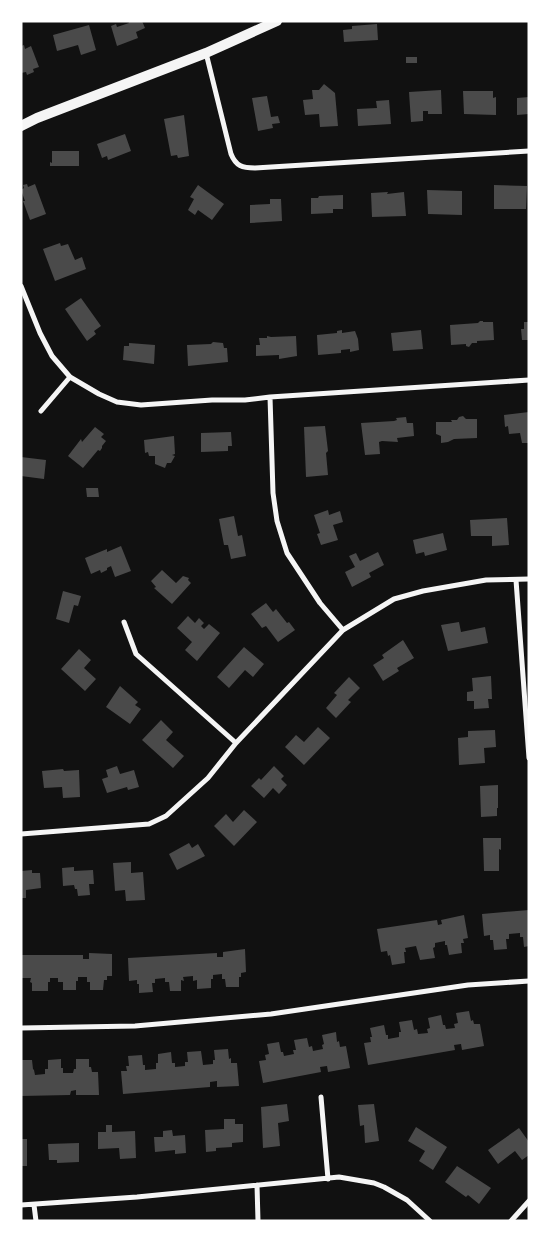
<svg xmlns="http://www.w3.org/2000/svg" width="550" height="1242" font-family="'Golos Text',sans-serif">
<style>
.building{fill:#4a4a4a}
.lines{fill:none;stroke-linecap:round;stroke-linejoin:round}
.minor{stroke:#f5f5f5;stroke-width:5}
.secondary{stroke:#f5f5f5;stroke-width:10}
</style>
<rect width="100%" height="100%" fill="#111"/>
<path class="building" d="M128 21H142L145 28 136 32 138 38 117 46 111 26 116 24 117 27 129 23Z
M377 24 378 40 344 42 343 30 352 29V26Z
M89 25 96 50 81 55 78 45 57 51 53 35Z
M24 45 25 49 31 46 39 67 33 69 34 72 27 75 26 72 21 73V46Z
M406 57H417V63H406Z
M324 84 335 93 338 126 320 127 319 114 305 115 303 100 313 99 312 90H319Z
M441 90 442 114H428V111H423V121L411 122 409 92Z
M463 91H493V98L496 97V115L464 114Z
M267 96 271 117 278 116 280 123 272 124 273 128 258 131 252 98Z
M529 97V114L517 115V98Z
M389 100 391 124 358 126 357 109 377 108 376 101Z
M184 115 189 156 178 158 177 155 171 156 164 119Z
M125 134 131 151 108 160 107 156 102 158 97 144Z
M52 151H79V166H50V162L52 163Z
M27 184 28 187 35 184 46 214 30 220 23 201H25L21 190 24 188 23 185Z
M198 185 224 204 212 220 198 210 195 215 188 210 194 199 190 197Z
M494 185 527 186 526 209H494Z
M427 190 462 191V215L428 214Z
M388 192 387 194 404 192 406 216 372 217 371 193Z
M343 195V209H333V213L311 214V198H318L319 196Z
M270 199H281L282 221 250 223V205L270 204Z
M60 243 61 246 68 244 75 260 82 257 86 269 55 281 43 249Z
M81 298 101 326 94 331 96 334 87 341 65 309Z
M480 321H483V322H493L494 340 477 341V343H472L469 347 466 346V344L451 345 450 325 478 323Z
M524 322H529V340H522L521 329H524Z
M342 330V333L355 331 358 339 359 350 350 352V349L341 350V353L318 355 317 335 337 333V331Z
M421 330 423 349 393 351 391 333Z
M267 336 271 337 296 336 297 356 279 359V355L256 356V345H260L259 338H267Z
M213 342 223 343 224 348H227L228 362 188 366 187 345 211 344Z
M129 343 155 345 154 364 123 360 124 346H129Z
M529 412V443H522L520 433 509 434 508 426 505 427 504 415Z
M463 416 466 419H477V438L454 439 448 442 441 443V436L436 434V422H452L451 420H457L459 417Z
M406 417 407 423H413L414 436 397 438 398 442 382 441 379 442 380 454 365 455 361 423 394 421 397 420 396 418Z
M325 426 328 451 326 453 328 475 306 477 304 427Z
M95 427 104 434 101 437 106 441 102 446V448L100 451 98 450 83 468 68 456 81 439 82 442Z
M231 432 232 446H228V451L201 452V433Z
M174 436 175 454 172 455 175 456 171 463H167L165 468 155 464V456H149L148 452 145 453 144 440Z
M21 457 46 460 44 479 21 476Z
M86 488H98L99 497H87Z
M328 510 329 515 340 511 343 522 333 525 338 540 321 545 317 534 320 533 314 515Z
M234 516 238 536 242 535 246 556 231 559 228 545H224L219 519Z
M507 518 509 545 492 546V536H471L470 520Z
M443 533 447 550 425 556 424 552 416 554 413 540Z
M121 546 131 571 115 577 111 566 107 568V570L101 573 100 570 91 574 85 558 107 549V552Z
M378 552 384 565 369 573 371 577 352 587 345 572 355 567 349 556 356 553 360 561Z
M162 570 176 583 183 576 189 578 188 580 191 583 172 604 154 588 156 587 151 581Z
M63 591 81 596 78 606 74 605 69 623 56 619Z
M266 603 273 612 276 609 287 623 289 622 295 630 278 642 266 626 262 628 251 614Z
M188 616 195 623 199 618 204 623 201 626 204 629 209 624 220 633 197 661 185 650 192 642 177 628Z
M459 622 461 632 485 627 488 643 448 651 441 625Z
M403 640 414 658 397 668 399 671 383 681 373 665 384 658 382 655Z
M244 647 264 664 253 677 245 670 229 688 217 677Z
M79 649 91 660 84 668 96 679 85 691 61 669Z
M491 676 492 699H488L489 708 474 709V701H467V692L473 691 472 678Z
M349 677 360 688 348 700 351 702 336 718 326 708 337 695 334 693Z
M120 686 138 702 135 705 141 709 130 724 106 707Z
M161 720 173 732 166 740 184 756 173 768 142 740Z
M318 727 330 738 304 765 285 747 296 735 304 742Z
M495 730 496 747 484 748 485 763 459 765 458 738 468 737V731Z
M117 766 120 774 134 770 139 787 128 790 127 787 107 793 102 779 108 777 106 770Z
M274 766 284 776 281 779 287 785 279 794 273 788 264 798 251 786 259 778 261 780Z
M63 769 64 771 79 770 80 797 63 798 62 787 44 788 42 771Z
M498 785V808H497V816L481 817 480 786Z
M244 810 257 822 234 846 214 826 226 814 233 822Z
M483 838H501V850L499 849V871H484Z
M189 843 192 848 198 844 205 856 177 870 169 854Z
M131 862V873L143 872 145 900 126 901 125 890 115 891 113 863Z
M74 867V871L93 870 94 884H89L90 895 78 896 77 889H75L74 885 63 886 62 868Z
M32 870V873H40L41 888 26 890V898H21V871Z
M529 910V946L524 947 523 937H520V933L509 934V939H506L507 949 494 950 493 940H490V935L484 936 482 914Z
M464 915 468 938 463 939 464 943H461L462 953 449 955 447 945H445V941L435 943V947L433 948 435 958 420 960 416 946 405 948 406 952H404L405 963 392 965 390 955 388 956 387 951 381 952 377 929 437 920 438 925 442 924 441 920Z
M245 949 246 972 241 973V977H239V987H226L225 979H222V974L213 975V979H211V988L197 989V980L193 981V976L183 977 184 981 181 980V991H170L169 982H165V978L155 979V983H152L153 992 139 993V984H137V980L129 981 128 958 217 953V957H223V952Z
M89 953 112 954V976H107V980H104L103 990H90V982H87V977H78V981H76V990H63V982H58V978H50V982H48V991H32V983L30 982 31 978H21V955H83V959H89Z
M469 1011 471 1021 473 1020 474 1024H480L484 1046 462 1050 461 1044 454 1045 455 1050 368 1065 364 1043 371 1042 370 1037H372L370 1028 384 1025 386 1035H388V1039L399 1037V1032H401L399 1022 412 1020 414 1030 417 1029 418 1034 428 1033 427 1029 430 1028 428 1018 441 1015 443 1025H445L446 1029 455 1028 454 1024 458 1023 456 1013Z
M336 1032 337 1042 339 1041 340 1047 346 1046 350 1068 328 1072 327 1066 320 1067 321 1072 263 1083 259 1061 266 1060 265 1055 269 1054 267 1044 279 1042 281 1052H283L284 1056 294 1054 293 1050H296L294 1040 307 1038 309 1047 312 1046 313 1051 323 1049 322 1045 324 1044 322 1035Z
M228 1049 229 1059 231 1058V1063H237L239 1086 217 1087V1081L210 1082V1087L123 1094 121 1071H127L126 1066H129L128 1056 142 1055 143 1065H145V1070L156 1069V1063H158V1054L171 1052 172 1063H175V1067L185 1066V1062H188L187 1052 201 1051 203 1065 213 1064V1060H215L214 1050Z
M61 1059V1068H63V1073H73L74 1069H76V1059H89V1067H91L92 1072H98L99 1095H76V1090L71 1091 70 1095 21 1096V1060H32L33 1069 34 1070 35 1075 45 1074V1069H48V1060Z
M287 1104 289 1121 278 1123 280 1146 263 1148 261 1107Z
M374 1104 379 1141 365 1143 364 1125 360 1126 358 1105Z
M224 1119H235V1124H243V1142L232 1143V1147L216 1148V1151L206 1152 205 1130 224 1129Z
M106 1125H112V1132L135 1131 136 1158 120 1159 119 1148 98 1149V1132H106Z
M416 1127 447 1147 433 1170 419 1161 425 1151 408 1141Z
M519 1128 529 1142V1155L522 1160 515 1151 498 1164 488 1150Z
M172 1130 173 1136 185 1135 186 1153 175 1154V1150L155 1152 154 1137H163V1131Z
M21 1139H27V1166H21Z
M79 1143V1162L57 1163V1160H49L48 1144Z
M457 1166 491 1188 479 1204 468 1195 466 1197 445 1182Z"/>
<g class="lines">
<path class="minor" d="M206 53 231 154C236 166 242 168 255 168L529 151
M21 286 40 333 52 356 70 377 99 394 117 402 141 405 212 400H245L270 397 529 380
M270 397 273 493 277 521 287 553 320 603 343 630
M41 411 70 377
M516 580 529 758
M124 622 136 654 236 743
M21 834 149 824 166 816 208 778 236 743 343 630 394 599 423 591 486 580 529 579
M21 1028 135 1026 271 1014 468 985 529 981
M321 1097 328 1179
M257 1185 258 1221
M21 1205 137 1197 339 1177 374 1183 384 1187 407 1200 430 1221
M34 1205 36 1221
M511 1221 529 1201"/>
<path class="secondary" d="M21 126 37 118 206 53 277 21"/>
</g>
<rect width="550" height="1242" fill="none" stroke="#ffffff" stroke-width="45"/>
</svg>
